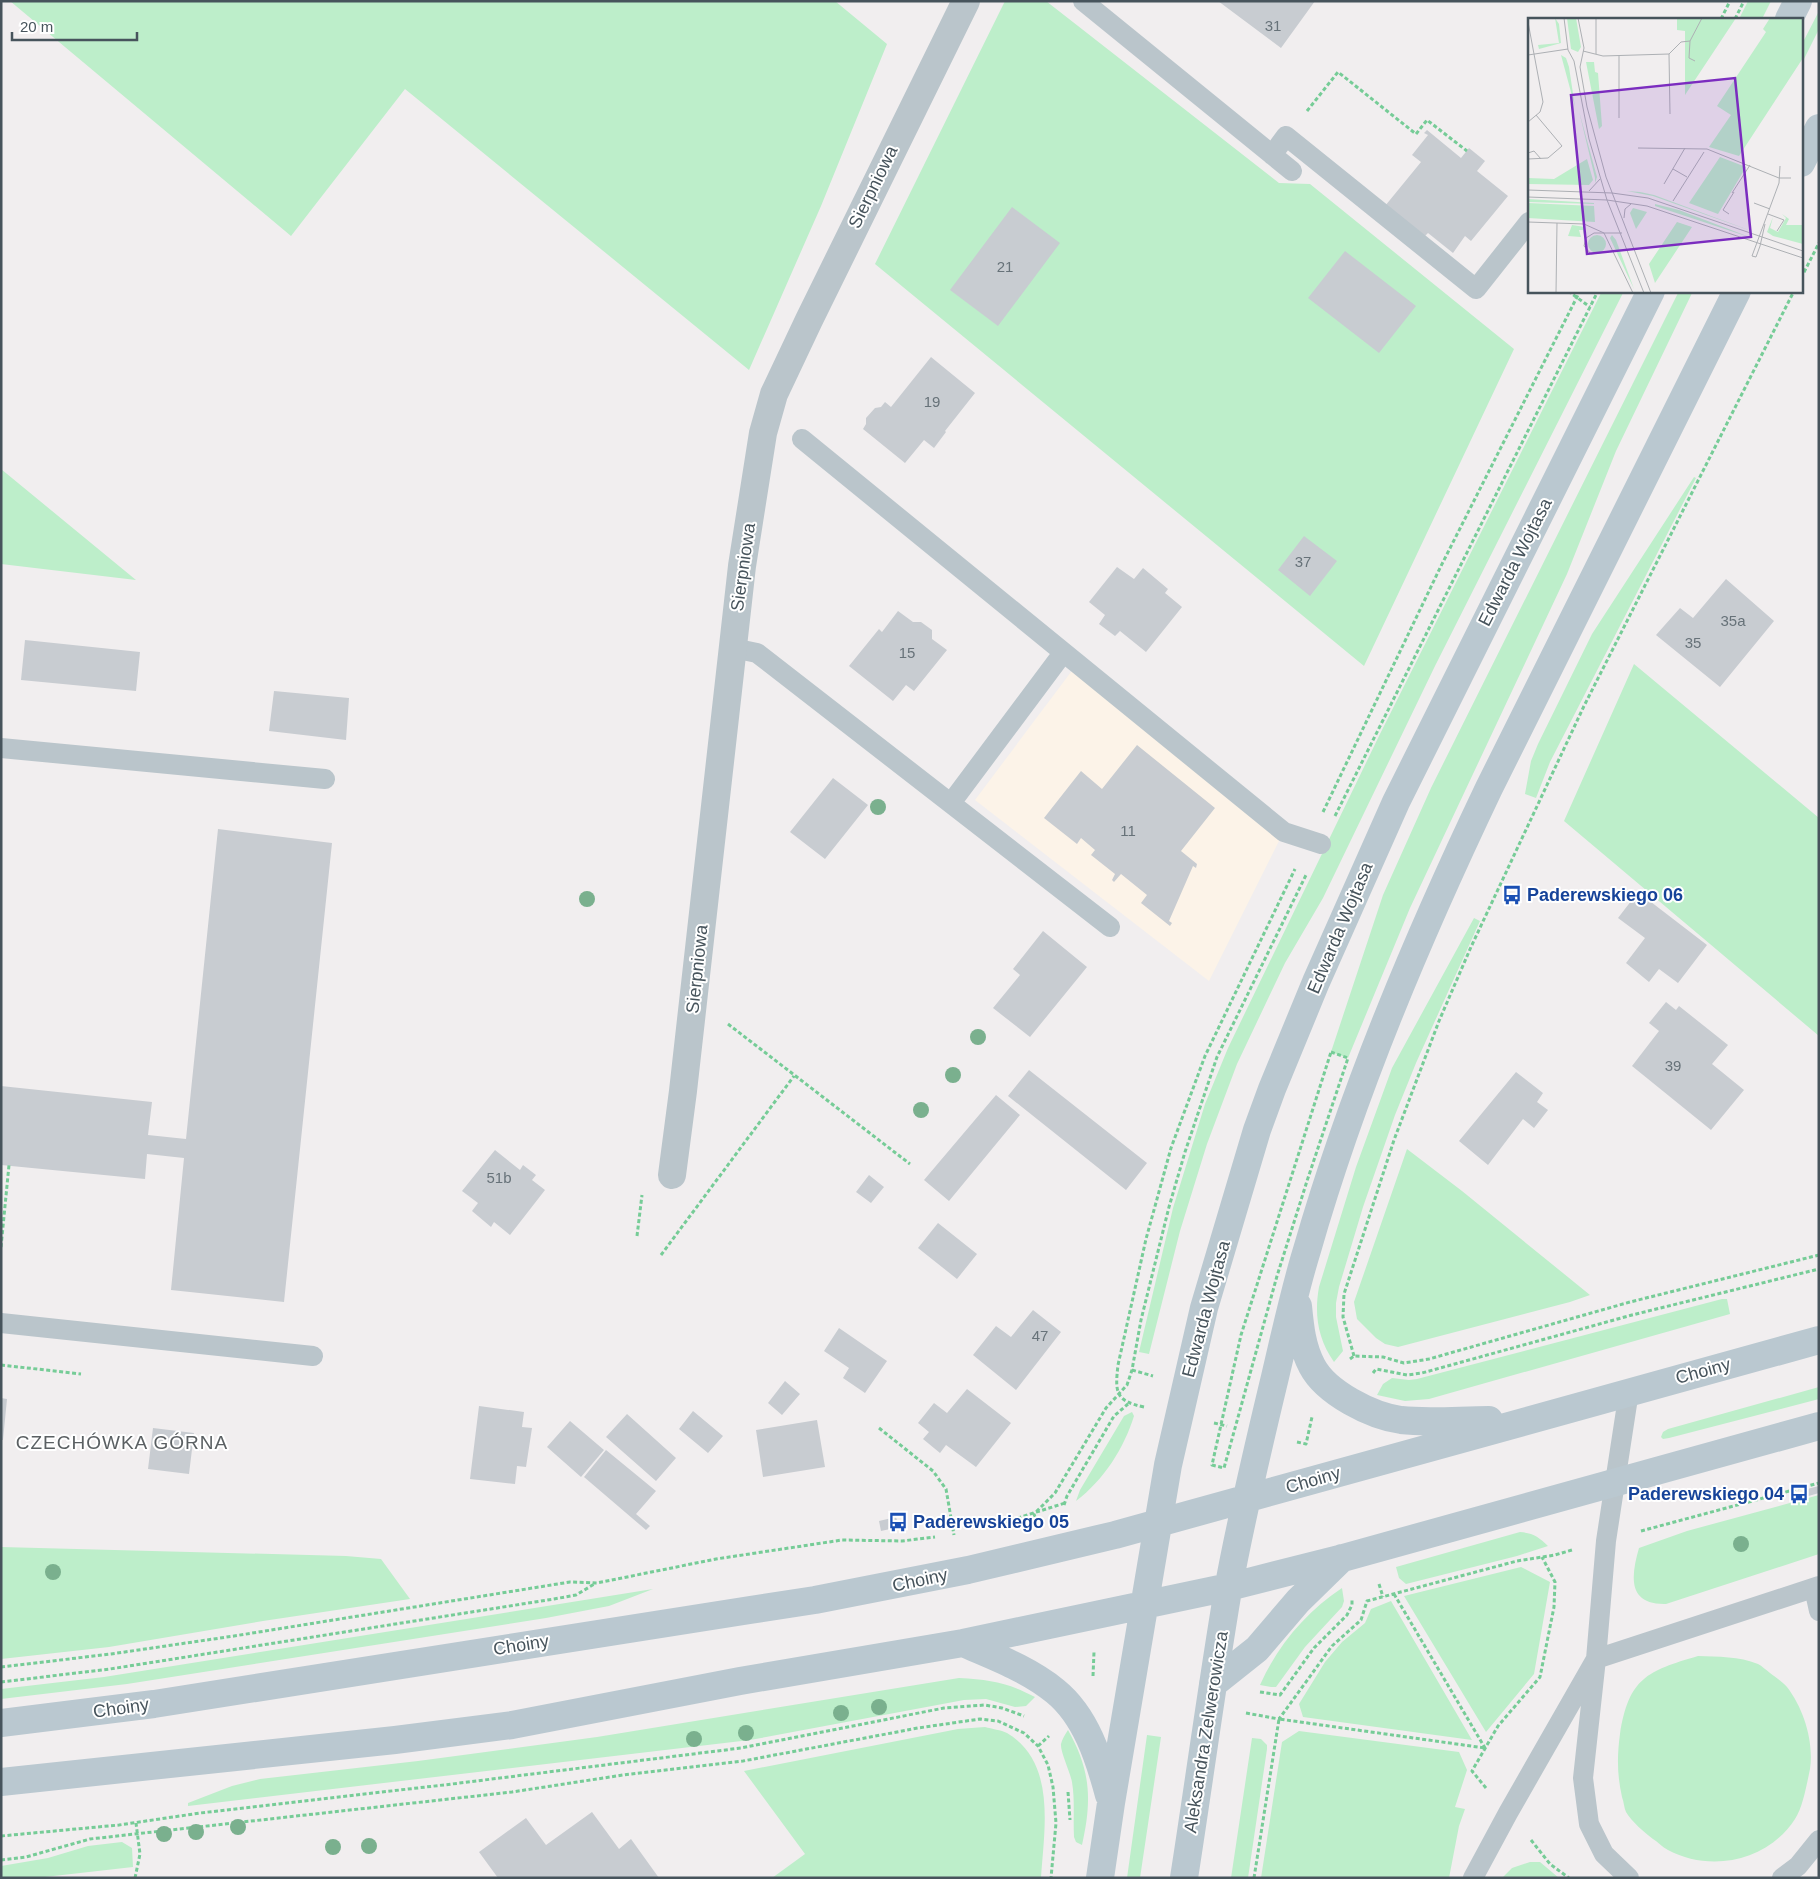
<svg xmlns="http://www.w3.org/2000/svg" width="1820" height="1879" font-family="Arial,sans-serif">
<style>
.commercial{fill:#fcf3e8}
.green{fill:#bdeeca}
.building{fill:#c8ccd1}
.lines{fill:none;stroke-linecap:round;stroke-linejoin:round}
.path{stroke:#76cc97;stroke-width:3;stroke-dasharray:4 2.5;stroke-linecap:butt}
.lane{stroke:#bac5cb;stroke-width:20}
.street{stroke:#bac5cb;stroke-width:28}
.secondary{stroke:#bac8d0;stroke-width:28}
.tree{fill:#7ab08e}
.labels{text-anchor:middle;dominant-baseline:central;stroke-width:4;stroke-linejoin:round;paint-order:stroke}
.number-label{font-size:15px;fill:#677279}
.street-label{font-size:18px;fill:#47545c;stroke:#fff}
.transit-label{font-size:18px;font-weight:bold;fill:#164399;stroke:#fff;text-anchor:start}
.neighbourhood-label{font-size:19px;letter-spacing:1px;fill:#5b6063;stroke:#fff}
.inset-road{fill:none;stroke:#adb0b4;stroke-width:1}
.view{fill:#7b2cbf;fill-opacity:0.15;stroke:#7b2cbf;stroke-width:2.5}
.inset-edge{fill:none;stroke:#47545c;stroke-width:2.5}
</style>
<rect width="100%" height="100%" fill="#f1eeef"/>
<path class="commercial" d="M1074 668 1282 835 1209 981 975 800Z"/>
<path class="green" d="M10 1H835L887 44 821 206 749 370 405 89 291 236Z
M1005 1H1046L1279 183 1310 184 1514 349 1364 666 875 264Z
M1748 1H1771L1762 19H1739Z
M1819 11V29L1801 65V46Z
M1602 291H1624L1435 666 1323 898 1285 963 1237 1064 1207 1144 1180 1231 1149 1354 1139 1352 1173 1208 1205 1104 1228 1048 1379 736Z
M1679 291H1693L1616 451 1567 574 1410 908 1348 1058 1331 1052 1383 895 1431 788Z
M1 469 136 580 1 564Z
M1694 477 1696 478 1550 762 1536 798 1525 794 1531 761 1538 744 1592 634Z
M1634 664 1819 818V1036L1564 821Z
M1474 918 1480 921 1416 1063 1395 1115 1363 1207 1339 1287 1336 1303V1317L1343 1351 1334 1362C1318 1339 1314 1315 1319 1287L1356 1167 1392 1068Z
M1407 1149 1462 1191 1590 1295 1570 1302 1398 1347 1385 1344 1376 1338 1357 1319 1354 1302Z
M1722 1299H1727L1730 1314 1429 1399 1405 1401 1377 1395 1383 1384 1392 1378 1409 1380 1417 1379Z
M1819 1387V1399L1669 1438 1663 1439 1661 1437 1663 1432 1668 1429Z
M1132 1412 1134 1416C1124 1448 1104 1480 1076 1501L1080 1490 1124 1416Z
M1819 1495V1554L1666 1604C1627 1605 1631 1576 1639 1548L1687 1531Z
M1520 1532C1533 1533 1539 1537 1548 1546L1517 1556 1406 1584 1399 1578 1396 1567Z
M1 1547 346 1556 381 1559 410 1599 263 1621 109 1647 1 1659Z
M1521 1567 1550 1582 1534 1674 1486 1732 1404 1596Z
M1342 1588 1344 1601 1342 1607 1305 1647 1276 1687H1271L1260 1685C1278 1645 1306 1612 1342 1588Z
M653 1589 609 1606 546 1618 127 1684 1 1699V1689L104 1677Z
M1391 1601 1472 1740 1303 1717 1299 1704 1325 1662 1342 1642 1365 1623 1371 1609Z
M1698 1656C1718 1657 1739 1656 1758 1664 1762 1666 1766 1670 1770 1673 1775 1677 1783 1682 1787 1687 1804 1709 1814 1742 1810 1769 1807 1783 1803 1807 1795 1819 1768 1861 1711 1873 1668 1850 1662 1847 1658 1842 1653 1839 1644 1832 1632 1822 1626 1812 1624 1808 1624 1802 1622 1797 1617 1775 1617 1756 1620 1734 1629 1678 1647 1671 1698 1656Z
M959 1678C991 1680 1006 1682 1035 1697L1026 1706 1015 1707 986 1699 964 1700 750 1740 188 1806V1803L232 1786 260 1779 418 1761 597 1737Z
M985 1727C992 1729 1001 1730 1007 1733 1057 1763 1044 1830 1041 1878H772L805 1854 744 1771 958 1729Z
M1068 1730C1091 1771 1092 1800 1082 1845L1076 1842 1074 1837C1073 1818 1075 1800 1072 1782 1070 1772 1060 1751 1061 1744 1062 1739 1065 1735 1068 1730Z
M1299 1731 1459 1752 1467 1770 1455 1807 1465 1809 1459 1826 1449 1878H1261L1282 1742Z
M1147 1735 1161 1737 1140 1878H1127Z
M1252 1738 1261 1739 1267 1745V1749L1248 1878H1231Z
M122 1842 132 1848 133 1867 36 1878H1V1866L48 1858 88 1846Z
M1530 1862H1540L1559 1878H1502L1512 1868Z"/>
<path class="building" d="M1218 1H1315L1281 48Z
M1427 130 1461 158 1469 148 1485 161 1477 171 1508 196 1471 241 1465 236 1453 253 1428 233 1424 237 1385 206 1421 162 1412 155 1428 135 1424 133Z
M1012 207 1060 243 998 326 950 290Z
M1345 251 1416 306 1379 353 1308 298Z
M931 357 975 393 945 431 946 432 934 448 924 440 905 463 863 429 866 424V418L875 408 881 407 885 402 891 407Z
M1304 536 1337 561 1310 596 1278 570Z
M1117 567 1134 579 1143 568 1168 589 1165 593 1182 607 1146 652 1120 631 1115 636 1099 624 1105 615 1089 602Z
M1726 579 1774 621 1720 687 1656 635 1680 608 1693 618Z
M898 611 913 622H921L932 630V639L947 650 914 691 906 685 893 701 849 666 879 629 882 632Z
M25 640 140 652 136 691 21 680Z
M274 691 349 698 346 740 269 731Z
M1137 745 1215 808 1181 851 1197 864 1196 868 1193 866 1169 921 1172 923 1170 926 1141 903 1147 895 1121 874 1114 882 1112 880 1115 874 1091 855 1095 850 1081 838 1077 844 1044 818 1081 771 1102 789Z
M833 778 868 805 825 859 790 832Z
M218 829 332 843 284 1302 171 1290 184 1158 147 1154 145 1179 1 1165V1086L152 1102 148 1135 186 1139Z
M1638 892 1707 945 1678 983 1659 969 1649 982 1626 963 1645 938 1618 918Z
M1043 931 1087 967 1030 1037 993 1008 1020 975 1013 969Z
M1666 1002 1676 1010 1679 1006 1728 1045 1712 1064 1744 1090 1711 1130 1632 1066 1659 1031 1649 1023Z
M1029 1070 1147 1163 1126 1190 1008 1096Z
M1516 1072 1543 1093 1537 1102 1548 1110 1534 1128 1523 1119 1488 1165 1459 1141Z
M996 1095 1020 1115 949 1201 924 1180Z
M495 1150 520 1170 523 1165 536 1175 532 1180 545 1190 510 1235 494 1222 491 1227 472 1211 478 1203 462 1191Z
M869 1175 884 1187 871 1203 856 1192Z
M938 1223 977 1254 957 1279 918 1248Z
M1033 1310 1061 1332 1016 1390 973 1355 996 1326 1011 1337Z
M839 1328 887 1361 865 1393 843 1378 849 1368 824 1351Z
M785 1381 800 1394 782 1415 768 1403Z
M967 1389 1011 1423 976 1467 946 1445 940 1453 923 1439 929 1432 918 1423 934 1403 947 1413Z
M1 1398 7 1399 3 1440H1Z
M479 1406 524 1412 522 1427 532 1428 526 1467 517 1466 515 1484 470 1479Z
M693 1411 723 1436 708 1453 679 1429Z
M627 1414 676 1458 656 1481 606 1437Z
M817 1420 825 1467 763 1477 756 1430Z
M570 1421 604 1450 581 1477 547 1447Z
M153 1428 194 1433 189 1474 148 1469Z
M606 1450 656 1491 636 1514 650 1526 646 1530 584 1477Z
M1819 1486V1493L1805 1497 1803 1490Z
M896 1517 899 1527 881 1531 879 1521Z
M592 1812 619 1849 631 1839 659 1878H498L479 1852 526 1818 546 1845Z"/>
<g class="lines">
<path class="path" d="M1721 19 1730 1
M1735 19 1744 1
M1307 111 1338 72 1416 134 1427 120 1467 151
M1801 278 1819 243
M1568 291 1590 307
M1323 812 1440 568 1580 291
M1335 816 1598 291
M728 1024 910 1164
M1331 1052 1348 1058 1307 1181 1277 1276 1224 1468 1212 1465 1241 1335Z
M637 1236 642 1195
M1 1247 9 1165
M661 1255 794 1076
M1354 1356 1343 1317 1344 1294 1394 1140 1439 1021 1471 947 1584 706 1794 291
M1350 1359 1354 1356 1383 1357 1404 1363 1429 1359 1630 1302 1819 1255
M1 1365 81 1374
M1132 1370 1153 1376
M1373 1373 1376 1369 1407 1375 1422 1373 1632 1315 1819 1269
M1144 1407C1115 1401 1115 1392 1118 1365L1146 1239 1171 1148 1205 1056 1295 869
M1214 1423 1227 1426
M879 1428 933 1471 946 1489 954 1535
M1297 1442 1306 1444 1312 1417
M1064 1505 1067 1496 1114 1416 1128 1404
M1035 1517 1034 1514 1055 1493 1106 1408 1127 1385 1132 1370 1141 1320 1169 1207 1185 1152 1217 1057 1307 873
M1005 1522 1065 1503
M1641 1531 1819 1483
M1379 1584 1383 1597
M1394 1594 1485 1748
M1 1667 111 1654 234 1636 570 1582 597 1583 716 1559 842 1540 902 1541 935 1537
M1093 1676 1094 1652
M1 1682 110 1669 554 1599 576 1595 596 1583
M1260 1692 1280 1695 1314 1648 1347 1615 1352 1605V1600
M1246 1713 1279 1719 1332 1646 1361 1620 1367 1601 1517 1561 1555 1555 1572 1550
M1038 1746 1049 1736
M1486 1788 1472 1771 1498 1726 1540 1677 1554 1607 1555 1582 1542 1557
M1068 1792 1070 1820
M1 1836 119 1825 200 1813 452 1784 741 1748 944 1708 985 1705 1002 1708 1024 1716
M1531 1840 1550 1864 1569 1878
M1 1860 26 1857 90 1839 512 1792 623 1775 743 1761 918 1728 980 1719 998 1721 1024 1733 1038 1746 1048 1765 1053 1787 1056 1823 1051 1878
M135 1878 140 1854 136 1823
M1254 1878 1279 1719 1485 1748"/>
<path class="lane" d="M1083 1 1292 171
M1272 155 1286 136 1476 289 1529 222
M802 439 1284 832 1321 844
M733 648 757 653 1110 927
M1 748 325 779
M951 803 1063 653
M1 1323 313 1356
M1814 1588 1819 1611
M1473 1878 1508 1813 1596 1659 1819 1586
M1629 1878 1604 1854 1589 1824 1583 1778 1596 1659 1606 1541 1629 1391
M1782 1878 1798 1866 1819 1840"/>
<path class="street" d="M672 1175 683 1091 742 566 763 433 774 394 809 320 966 1"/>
<path class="secondary" d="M1789 19 1798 1
M1801 163 1819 128
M1298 1306C1300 1327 1302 1347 1312 1366 1326 1393 1372 1416 1401 1420 1428 1423 1461 1420 1489 1420
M963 1643C995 1657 1028 1669 1055 1691 1086 1716 1099 1758 1109 1795
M1213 1684 1257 1649 1298 1601 1342 1558
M1 1723 154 1704 750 1610 815 1600 968 1570 1115 1535 1819 1340
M1 1782 395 1740 512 1725 740 1681 963 1643 1229 1587 1343 1558 1819 1426
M1100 1878 1111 1803 1168 1465 1204 1308 1257 1130 1272 1089 1316 982 1396 802 1651 291
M1184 1878C1199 1782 1212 1685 1228 1590 1241 1518 1258 1448 1275 1377 1285 1335 1294 1292 1307 1250 1353 1090 1418 937 1489 788L1737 291"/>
</g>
<g class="tree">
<circle cx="878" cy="807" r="8"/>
<circle cx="587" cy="899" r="8"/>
<circle cx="978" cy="1037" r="8"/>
<circle cx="953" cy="1075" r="8"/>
<circle cx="921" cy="1110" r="8"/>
<circle cx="1741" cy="1544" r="8"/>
<circle cx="53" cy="1572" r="8"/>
<circle cx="879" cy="1707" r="8"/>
<circle cx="841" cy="1713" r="8"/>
<circle cx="746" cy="1733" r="8"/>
<circle cx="694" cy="1739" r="8"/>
<circle cx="238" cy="1827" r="8"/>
<circle cx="196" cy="1832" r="8"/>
<circle cx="164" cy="1834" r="8"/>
<circle cx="369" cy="1846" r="8"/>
<circle cx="333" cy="1847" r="8"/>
</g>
<defs>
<symbol id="bus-bare" viewBox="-9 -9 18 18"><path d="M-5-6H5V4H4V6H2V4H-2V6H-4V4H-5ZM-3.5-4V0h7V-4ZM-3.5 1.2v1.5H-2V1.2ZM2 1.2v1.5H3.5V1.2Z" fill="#1a4fb4" stroke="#fff" stroke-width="2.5" paint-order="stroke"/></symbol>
</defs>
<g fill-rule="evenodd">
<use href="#bus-bare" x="1498" y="881" width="28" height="28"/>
<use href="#bus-bare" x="1785" y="1480" width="28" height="28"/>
<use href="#bus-bare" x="884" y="1508" width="28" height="28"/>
</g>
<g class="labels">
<g class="number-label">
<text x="1273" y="25">31</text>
<text x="1005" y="266">21</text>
<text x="932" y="401">19</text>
<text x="1303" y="561">37</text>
<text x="1733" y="620">35a</text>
<text x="1693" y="642">35</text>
<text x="907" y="652">15</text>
<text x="1128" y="830">11</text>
<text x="1673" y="1065">39</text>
<text x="499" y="1177">51b</text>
<text x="1040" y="1335">47</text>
</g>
<g class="street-label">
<text transform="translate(873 187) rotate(-64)">Sierpniowa</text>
<text transform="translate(1515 562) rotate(-63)">Edwarda Wojtasa</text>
<text transform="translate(743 567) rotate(-82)">Sierpniowa</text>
<text transform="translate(1340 928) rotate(-67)">Edwarda Wojtasa</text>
<text transform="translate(697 969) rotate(-84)">Sierpniowa</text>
<text transform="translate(1206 1309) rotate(-75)">Edwarda Wojtasa</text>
<text transform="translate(1703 1371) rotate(-15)">Choiny</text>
<text transform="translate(1313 1480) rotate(-16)">Choiny</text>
<text transform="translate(920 1580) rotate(-12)">Choiny</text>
<text transform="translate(521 1645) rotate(-9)">Choiny</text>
<text transform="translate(121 1708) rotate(-8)">Choiny</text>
<text transform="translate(1206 1732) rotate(-81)">Aleksandra Zelwerowicza</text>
</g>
<g class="transit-label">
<text x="1527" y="895">Paderewskiego 06</text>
<text x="1784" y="1494" text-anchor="end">Paderewskiego 04</text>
<text x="913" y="1522">Paderewskiego 05</text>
</g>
<g class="neighbourhood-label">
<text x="122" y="1442">CZECHÓWKA GÓRNA</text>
</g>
</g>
<g transform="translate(1528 18)">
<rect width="275" height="275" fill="#f1eeef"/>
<path d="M27 0 31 6 33 25 11 31 10 27 31 25ZM39 0H48L53 29 50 34 43 31ZM149 0H208L157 77V13L149 12ZM242 0H275V40L211 138 181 129 203 97 189 88 238 14 235 11ZM33 37 38 40 41 49 47 89ZM58 44H66L67 54 70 55 74 108 71 111ZM51 93 69 159 67 165V160ZM192 139 218 149 190 196 161 185ZM59 141 65 162 61 167 0 166V160L26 161ZM99 173 112 174 126 177 229 215 125 178ZM0 181 66 185V186L0 184ZM0 185 66 188 67 204 0 200ZM127 186 151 192 224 220 127 188ZM105 190 119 194 108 211 102 195ZM254 196 261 201 258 207H275V226L245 218 239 214 245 199 242 210 250 214 258 200ZM149 204 164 209 127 265 121 246ZM44 207 57 209 55 217V212H51L53 219 40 218ZM84 217 88 222 106 271 82 220ZM60 226a9 9 0 1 1 18 0a9 9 0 1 1-18 0Z" fill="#bdeeca"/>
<path class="inset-road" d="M36 0 40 32 46 43 61 121 79 182 116 275M50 0 56 30 52 49 59 89 78 159 123 275M68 0V36M0 4 15 84 12 94 0 104M55 33 75 38 141 36 153 24 162 23M141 36 142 96M0 37 40 31M91 37V100M167 43 161 40 162 23 174 0M110 130 179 131 251 160H263M0 135 6 133 13 141M0 141 20 140 34 128 8 97M145 151 159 159M136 166 157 130M0 172 84 175 120 180 275 233M61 173 72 161M204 175 222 147M0 179 79 182 119 188 275 240M145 183 176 134M226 185 242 191M201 196 195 192 206 174M240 196 256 202 249 213M96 200 97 191 103 186M0 204 56 206 76 215 105 275M237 206 232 228 228 239 224 238 251 165 252 148M85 233 63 236 56 228 58 220 66 215H94M28 275 29 205"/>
<path class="view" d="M207 60 223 219 59 236 43 77Z"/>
<rect width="275" height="275" class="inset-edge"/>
</g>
<rect width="1820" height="1879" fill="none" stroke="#47545c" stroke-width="5"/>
<path d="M12 32v8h125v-8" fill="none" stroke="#47545c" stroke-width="2.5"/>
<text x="20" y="32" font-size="15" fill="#47545c" stroke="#ffffff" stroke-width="4" paint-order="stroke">20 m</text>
</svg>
